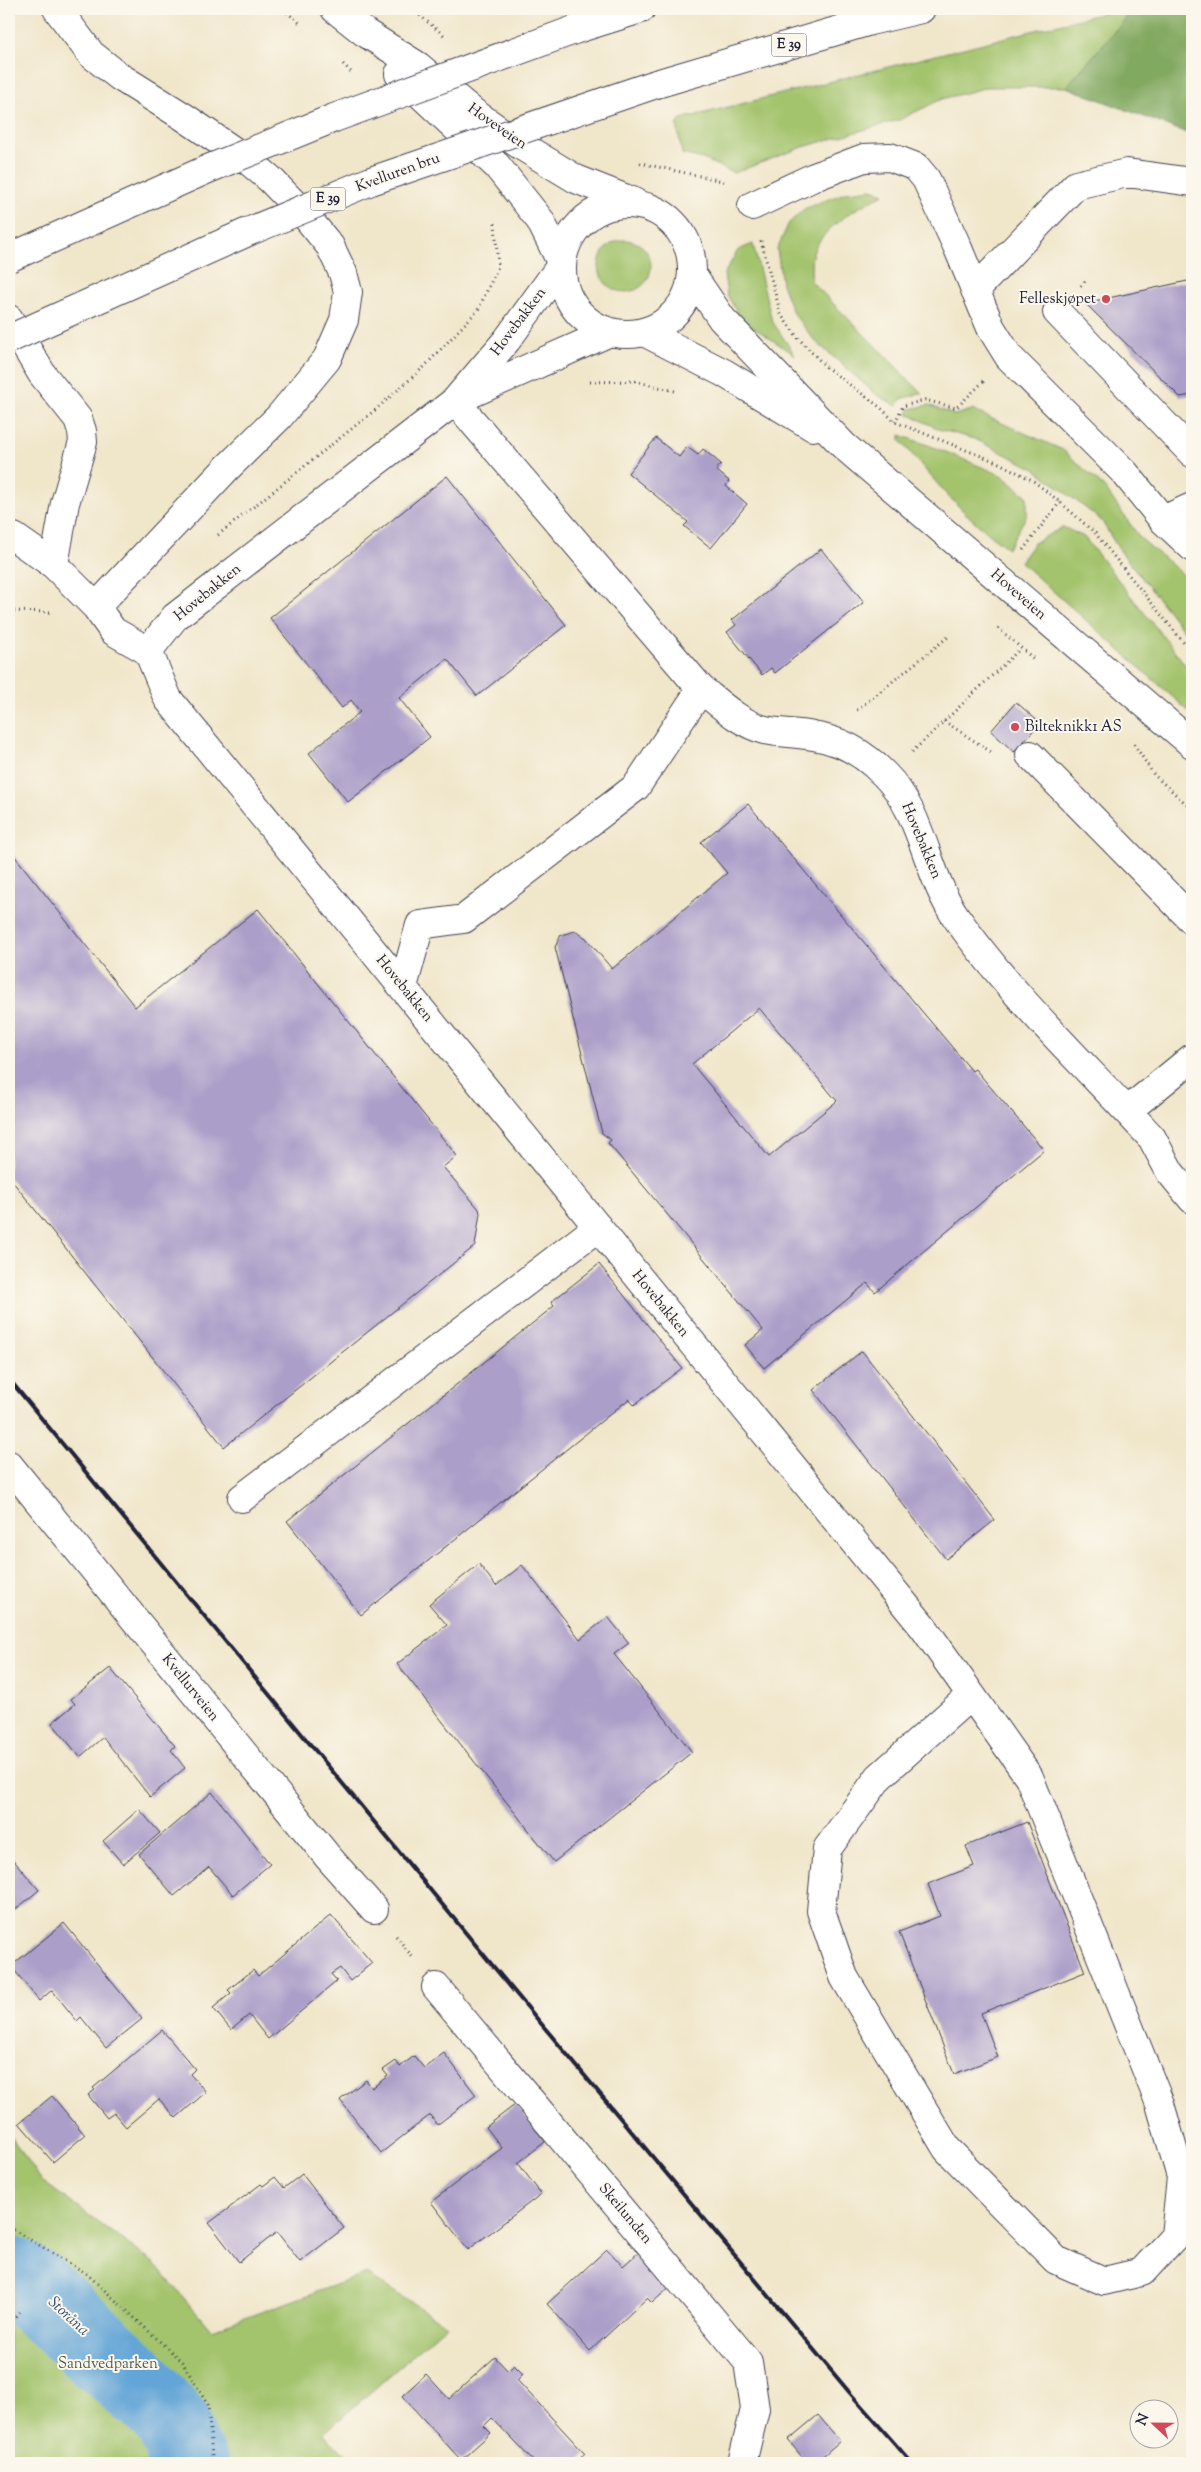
<svg xmlns="http://www.w3.org/2000/svg" width="1201" height="2472" font-family="'Sorts Mill Goudy',serif">
<style>
.green{fill:#a3c36c;stroke:#627254}
.forest{fill:#82a960;stroke:#52664e}
.lines{fill:none;stroke-linecap:round;stroke-linejoin:round}
.stream{stroke:#63a5d7;stroke-width:12}
.river{stroke:#63a5d7;stroke-width:75}
.building{fill:#ab9fc9;fill-rule:evenodd}
.minor-casing{stroke:#413f50;stroke-width:30}
.major-casing{stroke:#413f50;stroke-width:30}
.highway-casing{stroke:#413f50;stroke-width:30}
.path{stroke:#413f50;stroke-width:3;stroke-dasharray:1 4;stroke-linecap:butt}
.minor{stroke:#fff;stroke-width:28}
.major{stroke:#fff;stroke-width:28}
.highway{stroke:#fff;stroke-width:28}
.rail{stroke:#22223b;stroke-width:4}
.highway-bridge-casing{stroke:#413f50;stroke-width:30;stroke-linecap:butt}
.highway-bridge{stroke:#fff;stroke-width:28}
.poi-dot{fill:#d1495b;stroke:#fbf7ec;stroke-width:2}
.labels{text-anchor:middle;dominant-baseline:central;stroke-width:4;stroke-linejoin:round;paint-order:stroke}
.shield{fill:#fbf7ec;stroke:#636270;stroke-width:1}
.shield-label{font-size:14px;font-weight:bold;fill:#22223b}
.street-label{font-size:15px;fill:#22223b;stroke:#fbf7ec}
.poi-label{font-size:15px;fill:#22223b;stroke:#fbf7ec;text-anchor:end}
.park-label{font-size:15px;fill:#4f5a4c;stroke:#fbf7ec}
.water-label{font-size:16px;font-style:italic;fill:#3c5679;stroke:#fbf7ec}
</style>
<rect width="100%" height="100%" fill="#fbf7ec"/>
<filter id="ink" filterUnits="userSpaceOnUse"><feTurbulence type="fractalNoise" baseFrequency=".02" numOctaves="2"/><feDisplacementMap in="SourceGraphic" scale="10" xChannelSelector="R" yChannelSelector="G"/><feConvolveMatrix kernelMatrix="1 2 1 2 8 2 1 2 1" color-interpolation-filters="sRGB"/></filter>
<filter id="wash" filterUnits="userSpaceOnUse"><feTurbulence type="fractalNoise" baseFrequency=".0096" numOctaves="4" result="noise"/><feDisplacementMap in="SourceGraphic" scale="20" xChannelSelector="R" yChannelSelector="G"/><feGaussianBlur stdDeviation="1.12" result="paint"/><feColorMatrix in="noise" values="0 0 0 0 0 0 0 0 0 0 0 0 0 0 0 0 0 1.4 0 .05"/><feComposite in="paint" operator="in"/></filter>
<g filter="url(#wash)">
<rect width="100%" height="100%" fill="#f0e6ca"/>
<path class="green" d="M1119 9H1134L1066 87H988L942 99 899 120 803 147 734 173 703 159 682 154 677 125 681 119Z
M872 189 884 194C859 207 824 225 813 253 810 261 812 272 811 281L922 393 901 399 897 406 877 395 815 341 793 313 782 284 777 249 789 223 804 209 847 192Z
M599 266a26 26 0 1 1 52 0a26 26 0 1 1-52 0Z
M753 244 772 321 795 355 741 319 727 295 724 274 738 250Z
M929 405 954 415 972 410 1063 450 1104 487 1140 538 1192 582V641L1118 548 1101 520 1035 469 975 439 941 430 908 414 910 409Z
M900 435 936 448 1001 475 1027 496V515L1008 548C965 519 934 480 900 440Z
M1063 527 1084 537 1192 673V714L1020 562 1034 543Z
M9 2134 42 2181 155 2264 211 2330 366 2274 447 2325 323 2434 355 2463H9Z"/>
<path class="forest" d="M1134 9 1192 11V135L1066 87Z"/>
<g class="lines">
<path class="stream" d="M9 2316 122 2417 174 2425"/>
<path class="river" d="M9 2273 34 2286 133 2378 174 2425 186 2461 191 2463"/>
</g>
<g id="blocks">
<path class="building" d="M1192 280V395L1180 397 1085 303Z
M656 438 679 457 687 447 698 455 703 449 721 464 716 470 729 481 726 486 747 504 711 548 684 526 688 522 628 473Z
M447 476 566 625 477 696 447 659 399 698 430 737 348 802 309 753 360 712 351 700 342 708 270 618Z
M821 549 864 602 775 673 771 668 762 675 727 632 736 625 732 620Z
M1016 702 1040 723 1014 752 991 731Z
M748 804 972 1071 975 1069 1044 1150 875 1292 867 1283 764 1368 745 1345 763 1330 608 1143 611 1140 602 1133 555 947 561 935 575 931 586 938 612 969 727 873 701 842ZM759 1008 837 1101 769 1157 692 1064Z
M9 849 135 1007 258 909 457 1156 443 1167 479 1209 480 1213 475 1246 224 1447 9 1177Z
M599 1264 682 1368 634 1405 629 1399 361 1615 287 1521 554 1306 551 1302Z
M862 1351 995 1520 946 1559 813 1390Z
M479 1564 496 1586 522 1565 580 1639 608 1617 629 1643 614 1654 692 1752 554 1862 397 1664 447 1625 429 1604Z
M110 1668 175 1746 171 1750 185 1768 150 1797 103 1737 80 1757 52 1723 75 1704 71 1699Z
M212 1792 270 1864 233 1895 209 1867 174 1896 139 1854Z
M139 1809 160 1833 123 1864 103 1841Z
M1027 1822 1085 1972 981 2013 998 2057 954 2074 899 1932 940 1916 928 1884 974 1866 966 1846Z
M9 1855 39 1890 9 1915Z
M331 1915 372 1963 350 1981 340 1968 331 1974 337 1981 268 2039 249 2015 231 2030 213 2008 231 1993 228 1990 253 1970 258 1976Z
M64 1923 142 2019 106 2048 81 2017 77 2021 52 1990 39 2001 11 1966Z
M162 2030 195 2069 190 2074 206 2092 176 2118 159 2099 126 2127 114 2113 107 2118 88 2095 95 2090 93 2088Z
M444 2053 476 2095 437 2125 430 2115 381 2153 340 2100 366 2080 372 2088 388 2076 383 2070 396 2061 400 2067 414 2056 424 2068Z
M52 2096 85 2135 53 2162 19 2123Z
M516 2104 545 2142 518 2163 541 2194 468 2250 431 2202 502 2148 486 2127Z
M302 2174 344 2228 300 2262 277 2232 239 2262 209 2223 261 2184 263 2186 275 2177 284 2188Z
M607 2249 623 2266 640 2251 671 2286 652 2303 647 2298 590 2351 547 2304Z
M495 2357 508 2371 514 2365 523 2374 517 2380 585 2454 575 2463H535L492 2418 484 2426 491 2433 461 2460 402 2396 426 2374 449 2399Z
M818 2415 840 2441 817 2461 820 2463H807L788 2440Z"/>
</g>
</g>
<g filter="url(#ink)">
<use href="#blocks" fill-opacity="0" stroke="#413f50" stroke-width="1"/>
<g class="lines">
<defs>
<path id="minor" d="M57 9 91 54 120 77 184 117 250 162 270 179 304 214 330 246 343 273 348 292 344 320 327 359 279 417 227 468 96 607
M752 206 814 177 864 158 890 157 916 167 926 179 957 246 991 328 1009 357 1125 473 1163 520 1192 547
M562 264 507 340 455 401 175 617 148 651 168 699 924 1628 1029 1777 1160 2104 1181 2177 1175 2236 1142 2272 1104 2281 1056 2260 947 2149 844 1977 821 1911 827 1849 879 1777 971 1695
M975 290 1076 185 1127 173 1192 182
M1057 312 1192 453
M9 319 42 374 78 419 82 431 83 442 65 503 54 565
M461 398 610 332
M455 401 701 689C720 704 741 724 765 730 780 733 797 733 813 736 841 740 866 755 885 775 923 813 926 874 956 917 1010 995 1087 1067 1152 1138L1170 1172 1192 1199
M1163 520 1192 507
M14 537 54 565 96 607 113 631 148 651
M1030 755 1192 920
M403 987 420 925 464 919 636 787 701 689
M1127 1111 1192 1058
M9 1465 328 1857 374 1909
M242 1498 598 1227
M436 1987 748 2362 755 2409 742 2463"/>
<path id="major" d="M335 9 364 32 418 66 473 112 520 145 576 179 634 202
M399 74 497 166 540 220 562 264
M562 269a65 65 0 1 1 130 0a65 65 0 1 1-130 0Z
M692 275 722 319 844 446 1192 744
M644 332 724 373 813 427"/>
<path id="highway" d="M577 29 641 9
M656 84 870 21 921 9"/>
</defs>
<use href="#minor" class="minor-casing"/>
<use href="#major" class="major-casing"/>
<use href="#highway" class="highway-casing"/>
<path class="path" d="M283 9 302 25
M412 9 446 37
M343 64 353 74
M640 163 727 182
M761 241 781 315 799 339 826 367 881 408 895 422 999 463 1032 480 1060 502 1095 533 1192 653
M1081 286 1087 279
M590 382 634 381 675 391
M895 422 903 406 925 400 956 408 984 381
M218 535 374 411 424 367 478 310 498 267 495 223
M1023 550 1060 502
M9 611 51 612
M998 628 1035 660
M857 710 948 637
M944 721 994 754
M1134 744 1154 775 1192 809
M912 752 1020 649
M396 1936 414 1959
M9 2227 87 2274 182 2362 208 2405 212 2456 210 2463
M9 2324 19 2312"/>
<use href="#minor" class="minor"/>
<use href="#major" class="major"/>
<use href="#highway" class="highway"/>
<path class="rail" d="M9 1379 493 1966 850 2393 912 2463"/>
<defs>
<path id="highway-bridge" d="M9 258 208 169 334 118 577 29
M9 339 250 231 371 181 656 84"/>
</defs>
<use href="#highway-bridge" class="highway-bridge-casing"/>
<use href="#highway-bridge" class="highway-bridge"/>
</g>
</g>
<g class="poi-dot">
<circle cx="1106" cy="299" r="5"/>
<circle cx="1015" cy="727" r="5"/>
</g>
<g class="labels">
<g class="shield">
<rect x="771.5" y="33.5" width="35" height="23" rx="4"/>
<rect x="310.5" y="187.5" width="35" height="23" rx="4"/>
</g>
<g class="shield-label">
<text x="789" y="45">E 39</text>
<text x="328" y="199">E 39</text>
</g>
<g class="street-label">
<text transform="translate(497 127) rotate(35)">Hoveveien</text>
<text transform="translate(398 173) rotate(-20)">Kvelluren bru</text>
<text transform="translate(519 322) rotate(-53)">Hovebakken</text>
<text transform="translate(208 593) rotate(-39)">Hovebakken</text>
<text transform="translate(1018 595) rotate(41)">Hoveveien</text>
<text transform="translate(921 841) rotate(67)">Hovebakken</text>
<text transform="translate(404 989) rotate(51)">Hovebakken</text>
<text transform="translate(660 1304) rotate(51)">Hovebakken</text>
<text transform="translate(190 1688) rotate(51)">Kvellurveien</text>
<text transform="translate(625 2214) rotate(50)">Skeilunden</text>
</g>
<g class="poi-label">
<text x="1096" y="299">Felleskjøpet</text>
<text x="1025" y="727" text-anchor="start">Bilteknikk1 AS</text>
</g>
<g class="park-label">
<text x="108" y="2364">Sandvedparken</text>
</g>
<g class="water-label">
<text transform="translate(68 2317) rotate(43)">Storåna</text>
</g>
</g>
<rect width="1201" height="2472" fill="none" stroke="#fbf7ec" stroke-width="30"/>
<g transform="translate(1154 2424) rotate(292)"><circle r="24" fill="#fbf7ec" stroke="#a4a2a5"/>
<path d="M0-4L9 19L0 12L-9 19Z" fill="#d1495b"/>
<text y="-8" font-size="14" font-weight="bold" text-anchor="middle" fill="#22223b">N</text>
</g>
</svg>
